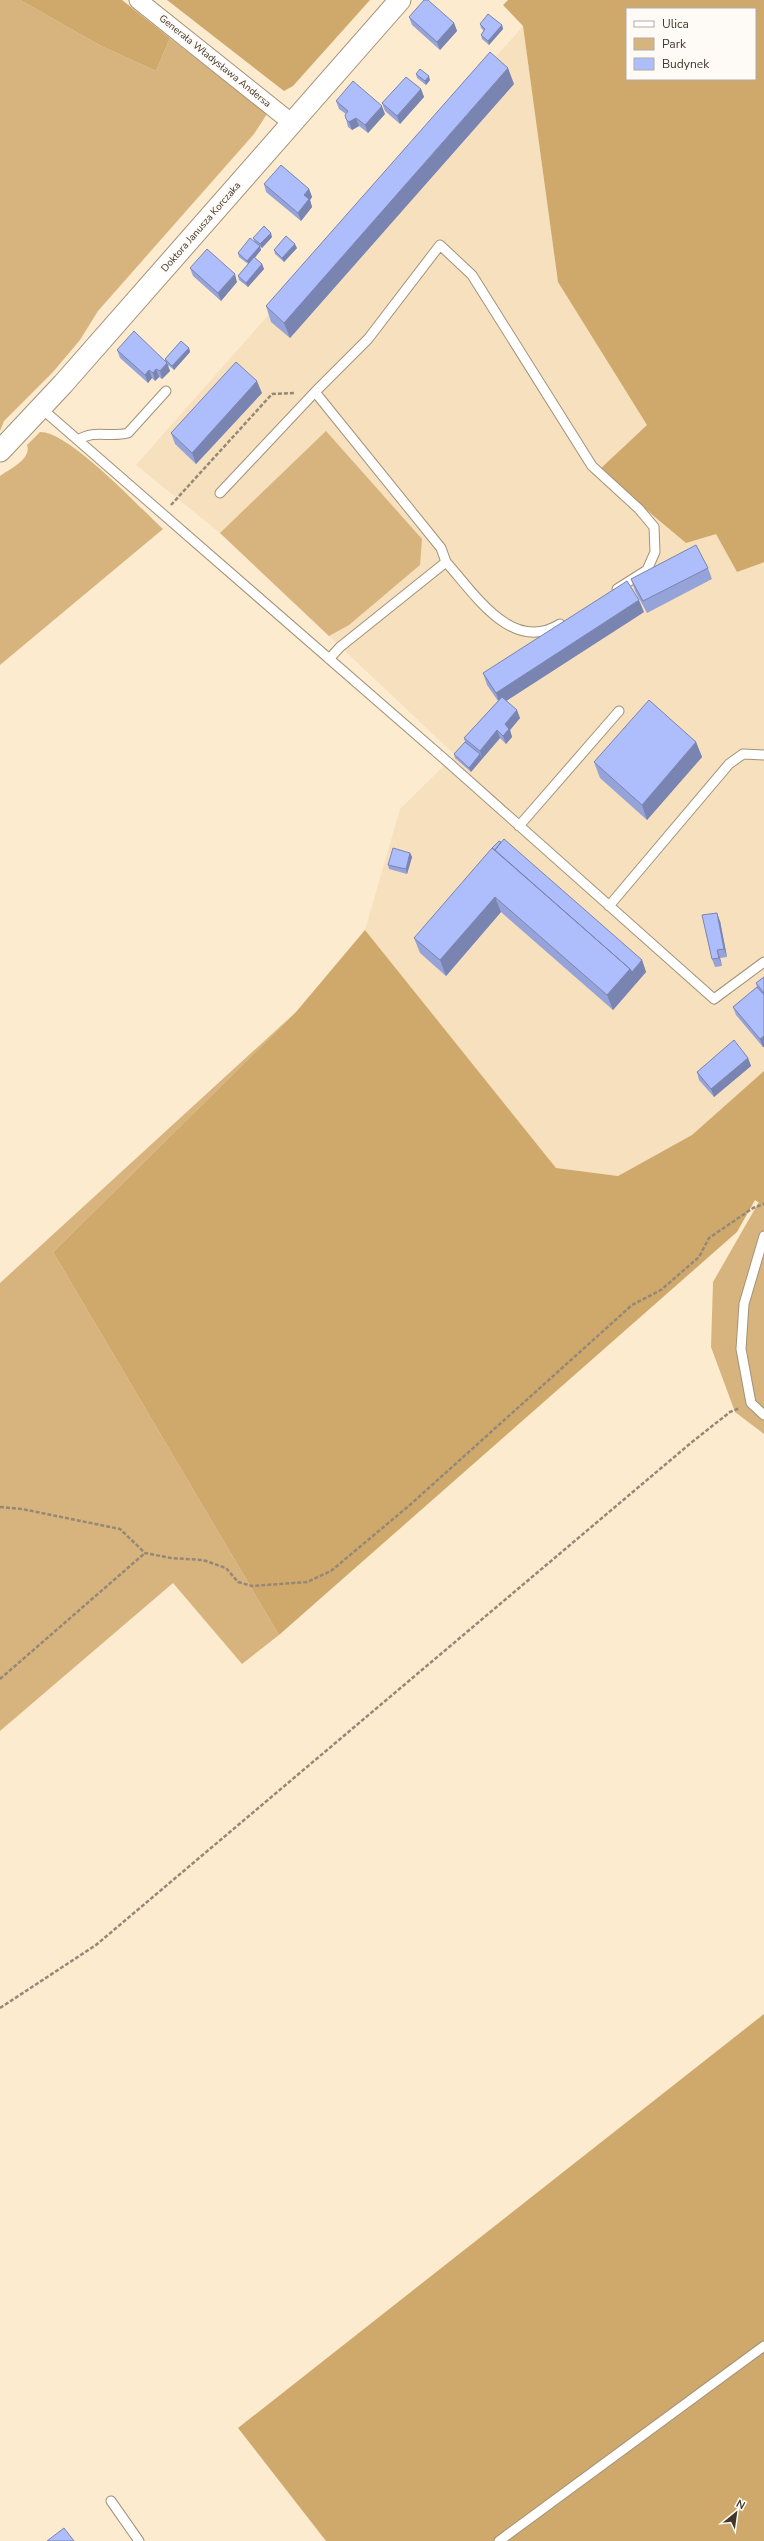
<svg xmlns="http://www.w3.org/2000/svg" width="764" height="2541" font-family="'Nunito Sans',sans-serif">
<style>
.built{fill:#f6e0be}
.green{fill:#d7b47e}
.forest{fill:#cfa96c;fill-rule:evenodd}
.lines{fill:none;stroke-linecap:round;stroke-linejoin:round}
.service-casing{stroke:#a39278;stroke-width:11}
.minor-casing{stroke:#a39278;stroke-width:19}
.tertiary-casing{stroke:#a39278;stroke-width:23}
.path{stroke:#958876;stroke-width:2.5;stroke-dasharray:4 2;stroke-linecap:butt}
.service{stroke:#fff;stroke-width:9}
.minor{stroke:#fff;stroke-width:17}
.tertiary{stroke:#fff;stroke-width:21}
.wall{fill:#96a3d9}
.shaded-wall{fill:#7a84b0}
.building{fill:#aebdfc;stroke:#7a84b0}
.labels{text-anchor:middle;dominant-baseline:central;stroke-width:4;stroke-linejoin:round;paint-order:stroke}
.street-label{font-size:10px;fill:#3f372c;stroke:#fefaf5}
</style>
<rect width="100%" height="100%" fill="#fdebcf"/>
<path class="built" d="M523 26 558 282 717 534 737 572 764 562V1071L692 1135 618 1176 556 1168 365 930 400 809 455 755 220 533 136 465Z"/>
<path class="green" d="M0 0H20L101 46 156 71 170 38 267 114 254 134 98 311 80 340 53 372 4 421 0 431Z
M326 431 422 539 420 565 349 625 329 636 220 533Z
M40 432C69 431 140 508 163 529L0 665V476C10 469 32 459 27 445Z
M296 1012 53 1252 279 1635 242 1664 173 1583 0 1731V1283Z
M764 1193V1434L735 1412 711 1347 713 1282Z"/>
<path class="forest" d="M20 0H122L170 38 156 71 101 46Z
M167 0H370L293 86 284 91Z
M508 0H764V562L762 563 737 572 716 534 686 543 599 470 647 425 558 282 523 26 503 5ZM627 9H755V79H627Z
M365 930 556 1168 618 1176 692 1135 764 1071V1206L755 1200 737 1232 279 1635 53 1252 296 1012Z
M764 2014V2541H326L238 2428Z"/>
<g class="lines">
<defs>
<path id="service" d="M315 392 368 339 440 245 472 275 592 466 639 509 654 527 655 552 647 570 617 589
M41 408 450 764 714 999 764 962
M78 440C95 429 109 438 128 433L166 391
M220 493 315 392 441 548 446 562 340 647 329 659
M446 562C475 594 512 654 560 624
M519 826 619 711
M609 906 729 764 743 754 764 755
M764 1236 744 1304 741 1349 751 1403 764 1415
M111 2501 139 2541
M499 2541 764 2346"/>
<path id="minor" d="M138 0 292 123"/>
<path id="tertiary" d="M0 451 63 384 400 0"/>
</defs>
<use href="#service" class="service-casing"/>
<use href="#minor" class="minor-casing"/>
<use href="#tertiary" class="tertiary-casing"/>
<path class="path" d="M171 505 272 394 295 393
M0 1507 22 1509 120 1529 145 1553 171 1558 203 1560 226 1568 238 1582 252 1586 307 1582 331 1571 411 1504 632 1305 661 1290 699 1257 709 1238 753 1208 764 1204
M0 1679 145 1553
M0 2008 96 1945 692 1442 730 1412 740 1408"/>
<use href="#service" class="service"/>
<use href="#minor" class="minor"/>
<use href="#tertiary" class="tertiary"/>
</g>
<path class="wall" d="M409 17 454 23 457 31 440 50 412 25Z
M480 24 502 25 503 29 489 45 482 39 481 35 484 31 481 28Z
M416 74 430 80 426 85 417 78Z
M514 84 290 338 271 322 266 306Z
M421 89 424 97 400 124 385 111 382 103Z
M336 101 385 114 368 133 359 126 352 130 348 127 346 119V114L339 109Z
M264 184 309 189 312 197 310 200 312 207 301 221 266 192Z
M272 237 262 248 255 242 253 238Z
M260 246 261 250 254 258 262 264 264 269 248 287 239 280 238 276 248 264 239 257 238 253Z
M297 248 284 262 275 254 274 250Z
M190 268 237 282 221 301 193 276Z
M189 348 190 352 174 370 168 365 170 371 162 379 159 377 155 381 152 378 148 383 120 358 117 350 165 361V359Z
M262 393 196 464 175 444 171 433Z
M708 568 712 579 647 613 635 591 631 579Z
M644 612 506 701 520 718 510 730 512 737 506 744 500 738 482 759 471 772 455 758 454 754 465 742 464 738 498 701 487 685 483 673Z
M696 742 702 757 647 820 600 778 594 762Z
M501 842 642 960 646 972 613 1010 501 912 446 976 420 953 414 938Z
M410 853 412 857 407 874 389 869 388 865Z
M720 921 727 957 720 958 722 966 715 967 712 959Z
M764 977V1047H763L736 1015 733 1007 757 987 756 983Z
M748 1058 751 1066 714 1097 699 1080 697 1072Z"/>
<path class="shaded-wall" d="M454 23 457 31 440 50 437 42Z
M502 25 503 29 489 45 488 41Z
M508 68 514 84 290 338 284 323Z
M429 76 430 80 426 85 425 81Z
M421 89 424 97 400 124 397 116Z
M382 106 385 114 368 133 365 125Z
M356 118 359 126 352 130 349 122Z
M309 189 312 197 310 200 312 207 301 221 298 213 304 195Z
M271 233 272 237 262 248 260 244Z
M295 244 297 248 284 262 282 258Z
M260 246 261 250 249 265 247 261Z
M262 264 264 269 248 287 246 283Z
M235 274 237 282 221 301 218 293Z
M189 348 190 352 174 370 172 366Z
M167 363 170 371 162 379 160 371Z
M156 369 159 377 155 381 153 373Z
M149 370 152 378 148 383 145 375Z
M257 381 262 393 196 464 192 453Z
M639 600 644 612 500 705 496 693Z
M517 710 520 718 510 730 512 737 506 744 503 736 505 724Z
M497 730 500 738 482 759 480 751Z
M696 742 702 757 647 820 642 805Z
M480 754 482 759 471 772 469 768Z
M410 853 412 857 407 874 406 869Z
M495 897 501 912 446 976 440 960Z
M717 913 720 921 727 957 724 949Z
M717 950 720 958 722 966 719 958Z
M642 960 646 972 613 1010 607 995 630 969Z
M764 1036V1047H763L760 1039Z
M748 1058 751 1066 714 1097 711 1089Z"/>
<path class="building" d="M424 0H428L454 23 437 42 409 17Z
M488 14 502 25 488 41 481 35 485 29 480 24Z
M490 52 508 68 284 323 266 306Z
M420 69 429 76 425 81 416 74Z
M406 77 421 89 397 116 382 103Z
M353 81 382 106 365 125 356 118 349 122 346 119 345 115 348 111 336 101Z
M281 165 309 189 304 195 309 199 298 213 264 184Z
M264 226 271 233 260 244 253 238Z
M286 236 295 244 282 258 274 250Z
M250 238 260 246 247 261 238 253Z
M207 249 235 274 218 293 190 268Z
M254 257 262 264 246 283 238 276Z
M134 331 167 363 160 371 156 369 153 373 149 370 145 375 117 350Z
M181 341 189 348 172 366 165 359Z
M236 362 257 381 192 453 171 433Z
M696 545 708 568 643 601 631 579Z
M627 581 639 600 496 693 483 673Z
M502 697 517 710 505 724 509 729 503 736 497 730 480 751 464 738Z
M649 700 696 742 642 805 594 762Z
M465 742 480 754 469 768 454 754Z
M504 839 642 960 632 972 630 969 495 850Z
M499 841 501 842 495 850 492 848Z
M393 848 410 853 406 869 388 865Z
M492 848 630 969 607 995 495 897 440 960 414 938Z
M717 913 724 949 717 950 719 958 712 959 702 915Z
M764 977V993L756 983Z
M757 987 764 995V1036L760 1039 733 1007Z
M734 1040 748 1058 711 1089 697 1072Z
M64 2528 74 2541H47Z"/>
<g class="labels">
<g class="street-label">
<text transform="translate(215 61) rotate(39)">Generała Władysława Andersa</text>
<text transform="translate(201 227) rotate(-49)">Doktora Janusza Korczaka</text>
</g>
</g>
<rect x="626" y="8" width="130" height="72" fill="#fefaf5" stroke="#b2aca5"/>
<rect x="634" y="21" width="20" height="6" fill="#ffffff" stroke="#b2aca5"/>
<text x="662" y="28" font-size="12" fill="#3f372c">Ulica</text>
<rect x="634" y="38" width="20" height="12" fill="#d7b47e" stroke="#b2aca5"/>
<text x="662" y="48" font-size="12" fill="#3f372c">Park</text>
<rect x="634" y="58" width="20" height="12" fill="#aebdfc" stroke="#b2aca5"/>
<text x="662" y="68" font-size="12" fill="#3f372c">Budynek</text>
<g transform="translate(736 2513) rotate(29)" stroke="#fefaf5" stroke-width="3" paint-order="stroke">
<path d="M0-3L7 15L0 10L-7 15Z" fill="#3f372c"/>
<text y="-6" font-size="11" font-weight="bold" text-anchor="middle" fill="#3f372c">N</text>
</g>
</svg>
